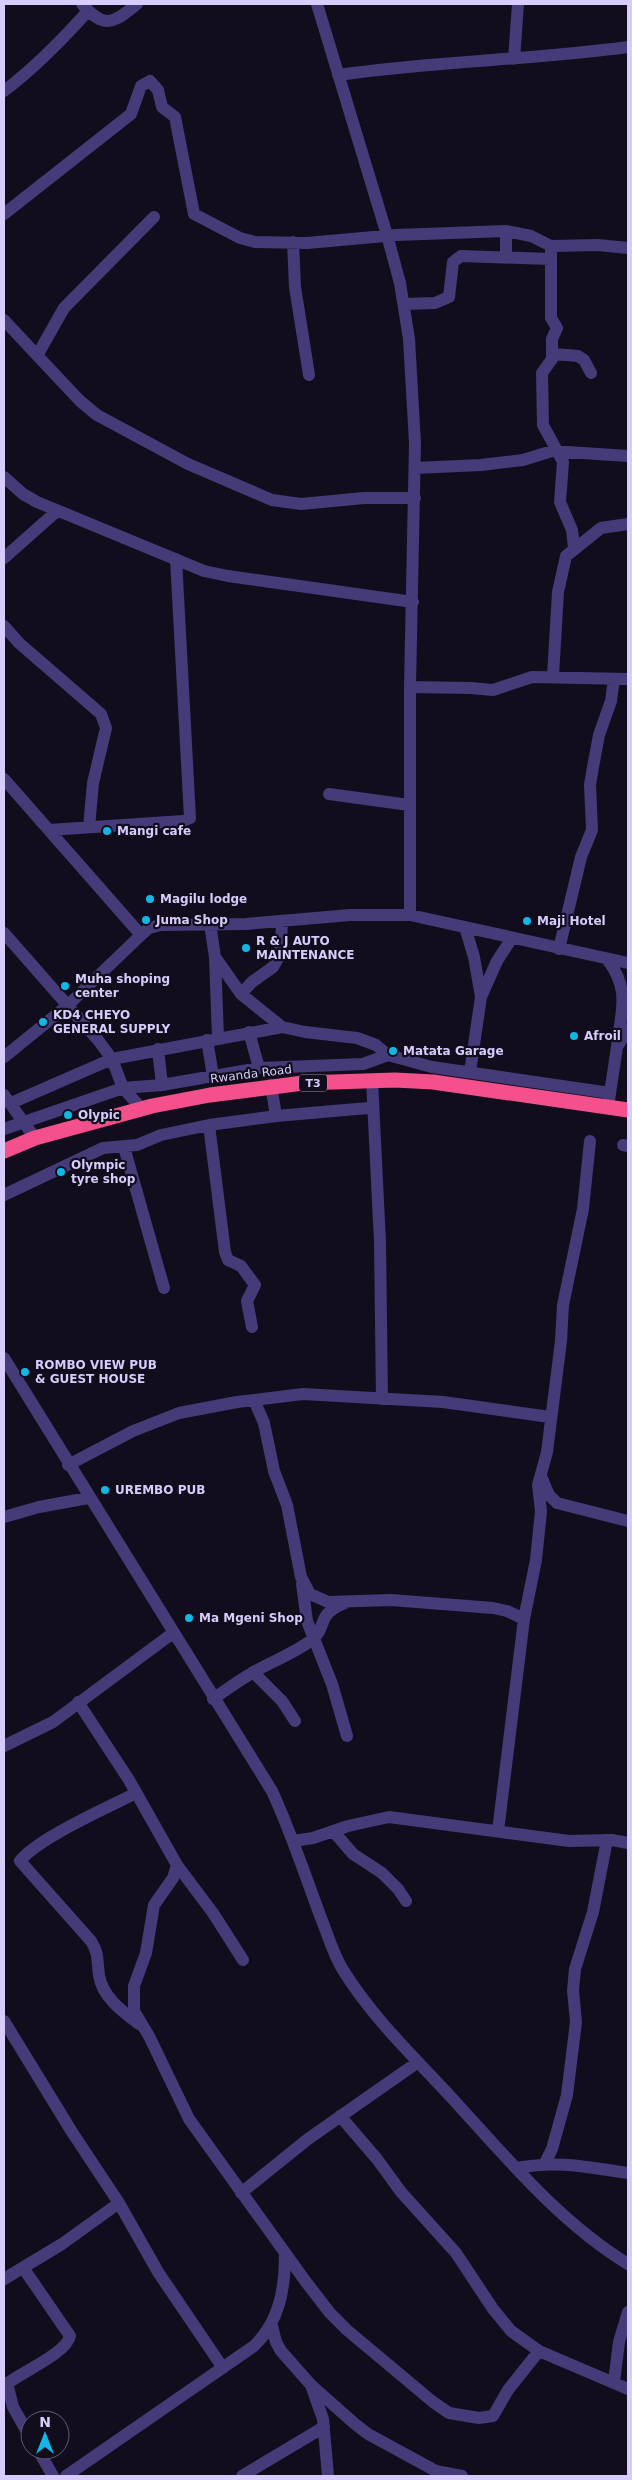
<svg xmlns="http://www.w3.org/2000/svg" width="632" height="2480" font-family="'DejaVu Sans',sans-serif">
<style>
.lines{fill:none;stroke-linecap:round;stroke-linejoin:round}
.minor{stroke:#453b79;stroke-width:12}
.highway{stroke:#f3508c;stroke-width:15}
.poi-dot{fill:#10b7e4;stroke:#120d1d;stroke-width:2}
.labels{text-anchor:middle;dominant-baseline:central;stroke-width:4.5;stroke-linejoin:round;paint-order:stroke}
.shield{fill:#120d1d;stroke:#9c93b8;stroke-width:1}
.shield-label{font-size:11px;font-weight:bold;fill:#d7ccfb}
.poi-label{font-size:12px;font-weight:bold;fill:#d7ccfb;stroke:#120d1d;text-anchor:start}
.street-label{font-size:12px;fill:#d7ccfb;stroke:#120d1d}
</style>
<rect width="100%" height="100%" fill="#120d1d"/>
<g class="lines">
<path class="minor" d="M82 4C104 29 113 24 137 4
M317 4 387 235 400 283 409 339 415 443 410 687V915
M514 59 518 4
M338 75C435 61 532 60 628 47
M4 91C36 67 62 40 88 11
M4 214 131 114 141 86 150 81 158 90 162 107 175 117 194 214 240 238 255 242 307 243 396 235 506 231 531 236 551 246 598 245 628 248
M293 242 295 287 309 375
M551 246V318L557 328 552 339V359L542 373 543 425 563 462 560 502 572 530 574 548
M506 256V231
M404 304 435 303 449 297 453 262 461 256 551 259
M4 320 80 401 97 415 188 464 272 500 301 504 364 498H415
M38 354 64 308 154 217
M554 354 578 356 584 360 591 373
M415 468 481 465 523 460 552 451 628 456
M4 477 23 494 37 502 204 571 228 576 413 602
M4 558 57 511
M4 626 19 643 101 714 106 728 93 783 89 827
M553 676 558 592 566 556 601 528 628 524
M410 687 471 688 493 690 532 677 628 679
M4 779 141 935
M329 794 409 805
M49 830 183 821 190 818 176 559
M282 921 281 945 277 960 273 967 252 982 241 994 282 1027
M210 924 215 957 218 1038
M465 927 474 957 481 997 470 1072
M4 933 98 1040 112 1059 123 1088 142 1109
M559 949 581 857 592 830 590 785 593 767 599 735 611 701 614 679
M215 957 241 994
M607 959C631 990 621 1011 617 1047
M481 997 497 961 512 938
M249 1032 259 1068
M207 1040 213 1076
M158 1049 162 1085
M4 1057 67 1006 141 935 149 928 161 925 246 924 350 915H410L628 963
M372 1080 380 1242 382 1399
M271 1085 276 1116
M4 1095 35 1138
M609 1100 617 1047 628 1029
M11 1103 112 1059 282 1027 305 1032 357 1038 376 1045 388 1055 432 1067 610 1093
M209 1125 225 1252 228 1260 241 1266 255 1285 247 1301 252 1327
M4 1129 123 1088 162 1085 259 1068 363 1064 388 1055
M623 1145 628 1146
M124 1147 164 1288
M4 1195 103 1148 137 1145 161 1135 209 1125 276 1116 368 1108 373 1110
M4 1358 272 1791C291 1832 305 1875 321 1918 328 1935 333 1954 343 1970 372 2017 413 2056 450 2096 505 2156 559 2222 628 2264
M254 1400 264 1423 274 1471 287 1505 301 1577 310 1594 328 1602 391 1600 493 1608 507 1611 524 1619
M68 1465 133 1431 179 1413 237 1402 303 1394 443 1402 550 1417
M541 1476 549 1495 557 1503 628 1521
M4 1517 39 1507 88 1498
M302 1584 307 1621 332 1684 347 1736
M253 1672 282 1701 295 1721
M213 1699C226 1690 238 1681 252 1673 272 1661 294 1654 313 1639 328 1626 315 1615 345 1603
M78 1702 129 1780 177 1865 213 1913 243 1960
M4 1746 53 1722 173 1633
M136 1793C107 1808 38 1838 20 1861L91 1941C99 1953 97 1962 99 1975 102 1997 123 2012 139 2024
M498 1831 524 1619 536 1560 541 1511 538 1485 547 1452 561 1341 563 1305 583 1209 590 1141
M334 1832 353 1854 382 1873 398 1889 406 1901
M293 1841 313 1838 348 1826 389 1817 569 1841 612 1840 628 1843
M177 1865 173 1878 154 1905 146 1953 134 1986V2011L149 2036 189 2119 306 2282 330 2313 347 2330 433 2402 449 2413 479 2418 493 2416 508 2390 539 2351
M4 2021 72 2132 119 2203 158 2272 223 2368
M340 2116 377 2159 401 2192 456 2253 493 2309 511 2331 539 2351 628 2389
M545 2163 552 2149 567 2095 576 2022 573 1990 575 1969 593 1912 607 1840
M517 2168C560 2160 586 2167 628 2173
M241 2193 308 2139 418 2062
M4 2279 62 2244 119 2203
M272 2326 276 2342 281 2351 311 2385 355 2424 368 2434 436 2471 462 2476
M614 2382 619 2342 628 2312
M7 2383 13 2407 30 2437
M4 2386C19 2373 66 2354 70 2336L24 2269
M312 2388 323 2419 328 2476
M38 2450 53 2476
M66 2476 254 2346C280 2321 285 2288 285 2253
M242 2476 324 2427"/>
<path class="highway" d="M4 1151 35 1138 152 1106 210 1095 303 1083 395 1080 433 1082 628 1110"/>
</g>
<g class="poi-dot">
<circle cx="107" cy="831" r="5"/>
<circle cx="150" cy="899" r="5"/>
<circle cx="146" cy="920" r="5"/>
<circle cx="527" cy="921" r="5"/>
<circle cx="246" cy="948" r="5"/>
<circle cx="65" cy="986" r="5"/>
<circle cx="43" cy="1022" r="5"/>
<circle cx="574" cy="1036" r="5"/>
<circle cx="393" cy="1051" r="5"/>
<circle cx="68" cy="1115" r="5"/>
<circle cx="61" cy="1172" r="5"/>
<circle cx="25" cy="1372" r="5"/>
<circle cx="105" cy="1490" r="5"/>
<circle cx="189" cy="1618" r="5"/>
</g>
<g class="labels">
<rect class="shield" x="299" y="1074.5" width="28" height="17" rx="4"/>
<g class="shield-label">
<text x="313" y="1083">T3</text>
</g>
<g class="poi-label">
<text x="117" y="831">Mangi cafe</text>
<text x="160" y="899">Magilu lodge</text>
<text x="156" y="920">Juma Shop</text>
<text x="537" y="921">Maji Hotel</text>
<text x="256" y="941">R &amp; J AUTO<tspan x="256" dy="14">MAINTENANCE</tspan></text>
<text x="75" y="979">Muha shoping<tspan x="75" dy="14">center</tspan></text>
<text x="53" y="1015">KD4 CHEYO<tspan x="53" dy="14">GENERAL SUPPLY</tspan></text>
<text x="584" y="1036">Afroil</text>
<text x="403" y="1051">Matata Garage</text>
<text x="78" y="1115">Olypic</text>
<text x="71" y="1165">Olympic<tspan x="71" dy="14">tyre shop</tspan></text>
<text x="35" y="1365">ROMBO VIEW PUB<tspan x="35" dy="14">&amp; GUEST HOUSE</tspan></text>
<text x="115" y="1490">UREMBO PUB</text>
<text x="199" y="1618">Ma Mgeni Shop</text>
</g>
<g class="street-label">
<text transform="translate(251 1074) rotate(-7)">Rwanda Road</text>
</g>
</g>
<rect width="632" height="2480" fill="none" stroke="#d7ccfb" stroke-width="10"/>
<g transform="translate(45 2435)"><circle r="24" fill="#120d1d" stroke="#615976"/>
<path d="M0-4L9 19L0 12L-9 19Z" fill="#10b7e4"/>
<text y="-8" font-size="14" font-weight="bold" text-anchor="middle" fill="#d7ccfb">N</text>
</g>
</svg>
